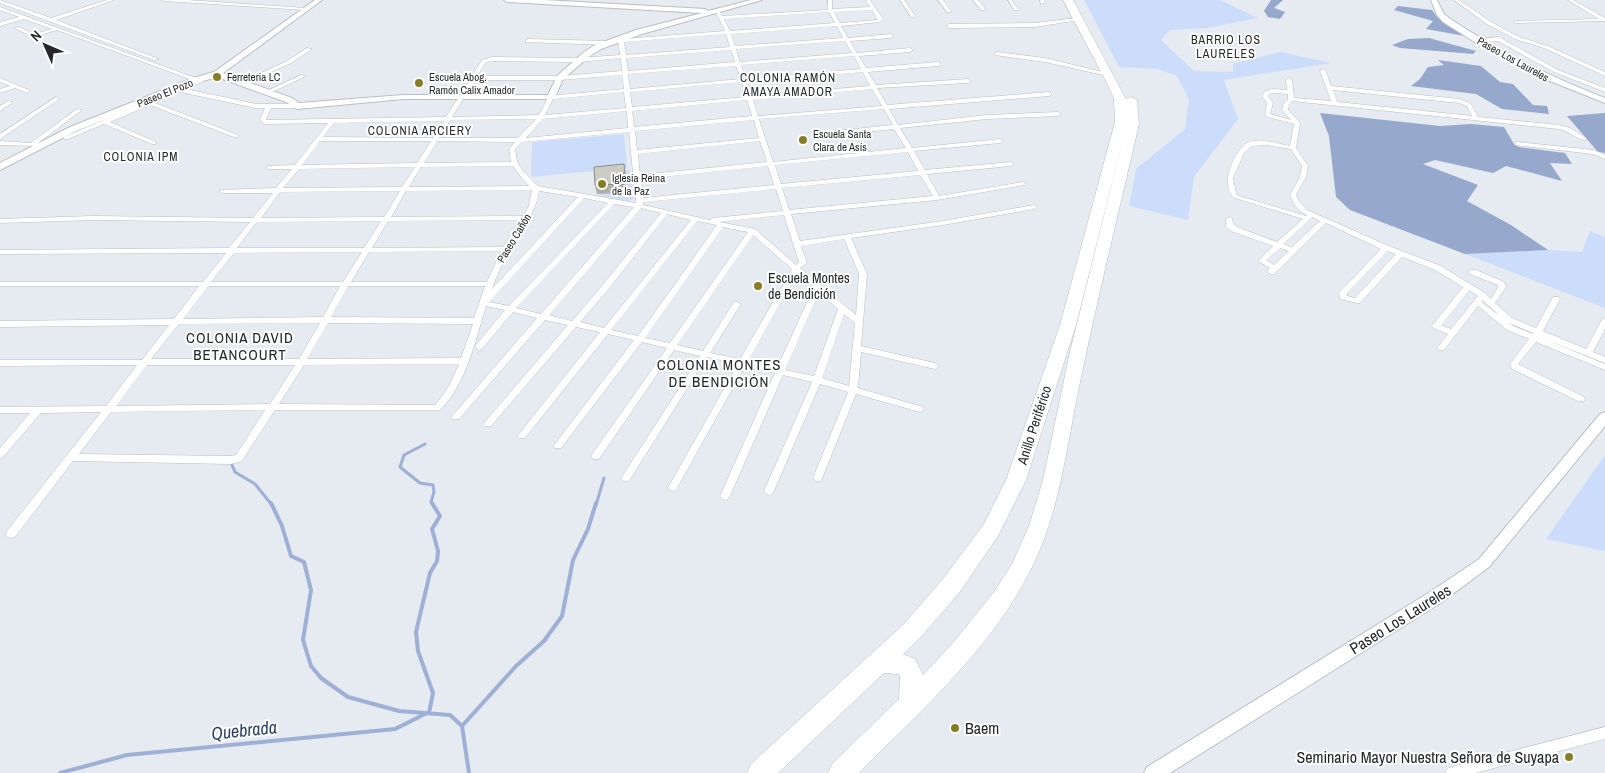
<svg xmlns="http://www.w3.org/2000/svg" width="1605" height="773" font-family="'Archivo Narrow',sans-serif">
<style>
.green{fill:#ccddfc}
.forest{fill:#96a9cd}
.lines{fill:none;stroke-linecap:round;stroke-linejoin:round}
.stream-far1{stroke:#9eb0d5;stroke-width:3}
.stream{stroke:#9eb0d5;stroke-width:4}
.street-casing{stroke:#bbbec5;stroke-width:1}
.secondary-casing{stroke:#bbbec5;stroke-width:2}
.highway-casing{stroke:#bbbec5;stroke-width:1}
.street{fill:#fff;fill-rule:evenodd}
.secondary{fill:#fff;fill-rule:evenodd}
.highway{fill:#fff;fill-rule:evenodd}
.wall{fill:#afafa9}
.building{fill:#cccbc4;stroke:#8f8e89}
.poi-dot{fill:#877d23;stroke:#fff;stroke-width:2}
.labels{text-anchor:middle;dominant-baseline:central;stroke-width:4;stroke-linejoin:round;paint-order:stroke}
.far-street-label{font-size:11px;fill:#252729;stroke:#fff}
.far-poi-label{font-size:11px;fill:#252729;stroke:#fff;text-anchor:start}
.far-neighbourhood-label{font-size:12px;letter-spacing:1px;fill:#252729;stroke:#fff}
.poi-label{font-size:14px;fill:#252729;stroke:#fff;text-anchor:start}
.street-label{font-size:14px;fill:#252729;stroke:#fff}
.neighbourhood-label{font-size:15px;letter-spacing:1px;fill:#252729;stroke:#fff}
.near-street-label{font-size:16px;fill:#252729;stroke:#fff}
.near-poi-label{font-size:16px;fill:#252729;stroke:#fff;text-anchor:start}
.near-water-label{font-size:18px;font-style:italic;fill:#293f6e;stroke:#fff}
</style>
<rect width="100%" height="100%" fill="#e6eaf1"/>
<path class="green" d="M1084 0H1220L1258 18 1207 28 1170 30 1161 40 1194 71 1233 72V64L1280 52 1331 63 1224 80 1238 119 1194 177 1188 220 1129 206 1136 169 1185 129 1189 99 1177 76 1157 69 1119 67Z
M624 134 627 168 531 177 532 142Z
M630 170 634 199 628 201 597 195 625 193 596 174Z
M1590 231 1605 237V308L1465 254 1548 250 1582 252Z
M1605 455V551L1546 539Z"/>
<path class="forest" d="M1271 0H1283L1274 8 1285 12 1280 19 1268 17 1264 11Z
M1398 6 1432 10 1438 18 1465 36 1426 29 1433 21 1394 10Z
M1429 38 1476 51 1473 54 1400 48 1392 45 1408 39Z
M1438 60 1481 66 1500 82 1513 84 1533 105 1547 106 1549 114 1502 109 1476 94 1411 86 1420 79 1428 67 1444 65Z
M1320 113 1440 126 1471 124 1504 127 1514 144 1519 147 1565 153 1572 164 1550 163 1562 181 1506 166 1493 173 1435 160 1423 164 1478 185 1467 201 1511 225 1548 250 1465 254 1350 210 1336 197 1329 136Z
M1605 113V153L1598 152 1567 116Z"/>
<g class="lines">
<path class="stream-far1" d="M425 444 404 455 400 467 420 483 433 485 434 492 431 502 433 505
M232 465 235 472 255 484 272 505
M596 505 604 478"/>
<path class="stream" d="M271 503 282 526 291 556 304 562 311 590 303 640 311 666 321 678 348 697 399 711 450 715 462 726 469 773
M429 713 433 693 418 651 416 632 430 573 437 561 438 551 432 529 440 516 432 503
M462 726 516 666 544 641 562 616 573 560 588 529 596 503
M60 773 127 755 395 729 427 713"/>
<defs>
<path id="street" d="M0 0 51 18 107 0H114L56 20 159 59 154 60 0 3Z
M162 0H187L305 8 307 9 305 10 164 1Z
M828 0H832V9L870 7 866 0H870L883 19 880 22 841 26 848 38 891 34 894 36 891 38 850 41 857 53 910 48 913 50 910 52 859 56 866 68 938 62 941 64 938 66 868 72 876 85 968 79 971 81 968 83 877 88 887 105 1049 92 1052 94 1049 96 889 109 898 125 987 115 1058 112 1061 114 1058 116 987 119 900 128 912 148 1000 139 1003 141 1000 143 914 151 925 170 1011 162 1014 164 1011 166 927 174 939 196 1023 182 1026 184 1025 185 937 200 791 214 800 241 943 221 1034 205 1037 207 1034 209 943 225 851 238 867 274 861 346 935 363 939 366 935 369 861 352 858 388 923 407 924 409 920 412 856 394 821 481H815L813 478 848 392 820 384 774 491 772 494 769 495 766 494 764 491 812 382 783 375 730 496 728 499 725 500 722 499 720 496 775 373 745 366 676 490 673 491 670 490 668 487 670 484 738 364 707 357 629 481H623L621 478 623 475 700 356 674 350 599 459H593L591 456 593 453 667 348 642 342 561 448H555L553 446 555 444 634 340 608 334 525 438H519L517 436 519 434 600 332 576 327 491 426H485L483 424 485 422 568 325 545 320 459 419H453L451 417 453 415 537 318 513 312 482 349 479 350 475 347 476 345 505 310 486 306C475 341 467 383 440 410H275L242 461 231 464 73 461 15 537 11 538 7 537 6 534 7 531 101 412 41 413 3 457 0 458V448L30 413H0V407L106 406 137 365 0 366V360H142L169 325 0 327V321L174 319 199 286H0V282H203L226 253 0 254V250L229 248 250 222 93 220 0 223V219L93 216 253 218 273 193H222L220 192V190L276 188 292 169H269L267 168V166L295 165 328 123 265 124 263 123 260 119 265 108H256L180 92 155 103 238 135V137H234L150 105 110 122 156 142V144H152L104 124 68 139H64V137L195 81 57 30 33 37 14 28 19 27 35 34 52 29 24 19 0 26V22L19 17 0 10V7L204 81 186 89 256 104H297L300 106 297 108H271L266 119 267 120 446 117 470 80H449L446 78 449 76H472L482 60 492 57 579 58 620 55 618 39 621 37 624 39 725 31 715 10H719L722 16 828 10ZM872 10 878 20 840 23 834 12ZM829 12 835 23 730 31 724 19ZM837 26 843 38 735 46 731 34ZM726 34 730 47 626 55 624 42ZM845 41 852 53 740 62 736 49ZM731 50 735 62 628 71 626 58ZM854 56 861 69 746 79 741 65ZM621 58 622 71 560 76H477L486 62 492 61 579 62ZM736 66 741 79 630 89 628 74ZM863 72 870 86 752 96 747 82ZM622 75 624 89 549 96 539 115 452 117 475 80H560ZM742 82 746 97 632 107 630 92ZM872 89 882 106 758 116 753 100ZM624 92 626 108 545 115 553 99ZM747 100 752 116 634 127 632 111ZM884 109 893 125 836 131 833 133 836 135 894 129 906 148 773 162 759 119ZM627 111 628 128 526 138 543 119ZM536 119 518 138H439L450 120ZM754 120 759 138 637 150 635 131ZM444 121 433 138 323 137 334 123ZM629 132 636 203 538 186 522 170 517 161 515 149 522 142ZM320 141H431L417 163 302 165ZM437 141 515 142 509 149 511 162 424 163ZM760 141 767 162 640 175 638 154ZM908 152 918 171 781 184 775 165ZM513 166 521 177 529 186 409 187 421 167ZM768 166 774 185 643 198 641 179ZM415 167 402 187 283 188 299 169ZM920 175 933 196 789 210 782 188ZM776 189 783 211 713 218 710 220 643 205V202ZM532 190 529 205 524 216 391 217 406 191ZM400 191 384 217 261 218 280 192ZM539 191 578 197 492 289C497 274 504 260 511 246 522 227 536 214 539 191ZM584 198 608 203 509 306 489 302ZM614 204 634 207 541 314 516 308ZM641 208 661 213 601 287 572 321 549 315ZM667 214 691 220 604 328 580 322 607 291ZM784 215 799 262 796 265 755 229 719 222ZM521 220 503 247 372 248 388 221ZM381 221 364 248H237L257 222ZM697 221 717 225 638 336 611 330ZM723 227 748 232 670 343 645 338ZM753 235 792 269 740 359 710 353 741 304 737 302H734L703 351 677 345ZM844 239 859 274 856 315 800 268 807 263 801 246ZM501 251 487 282H351L369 252ZM362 252 343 282H211L234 253ZM797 273 814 287 777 368 748 361ZM208 286H340L323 317 183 319ZM348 286H485L474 318 331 317ZM819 292 838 309 814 376 785 370ZM844 314 855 323 849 386 822 378ZM320 323 299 359H151L179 324ZM328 323 473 324 461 358 307 359ZM459 364C453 379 446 393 435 405L279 404 304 365ZM147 365H295L270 404 116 406ZM265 410 236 455 231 456 79 454 111 412Z
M900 0H904L915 16V17H911Z
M938 0H943L951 11V12H947Z
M973 0H978L985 8V10H981Z
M1008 0H1012L1018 9V10H1014Z
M1040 0H1044L1045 3 1041 4Z
M1454 0H1459L1491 22 1519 37 1548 46 1605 72V76L1544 48 1515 39 1487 24Z
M1568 0H1573L1605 18V21L1516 23 1514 22 1516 21 1599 19Z
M1077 18 1079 19V20L1035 27 949 28 946 26 949 24 1035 23Z
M1499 37 1558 70 1605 88V92L1554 72 1498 41 1480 43 1477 41 1480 39Z
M528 39 608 41 611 43 608 45 526 42V40Z
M307 48 312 49 291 63 244 84 239 83 287 61Z
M997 52 1045 58 1111 74 1108 76 1045 62 995 55V53Z
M1323 69 1326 71 1331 86 1460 99 1471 104 1478 117 1559 125 1570 128 1586 138V140C1577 140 1569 131 1559 129L1292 101 1289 105 1288 110 1300 123 1296 148 1308 166 1306 177 1296 195 1299 201 1307 210 1389 246 1441 266 1485 293 1491 299 1498 287V285L1470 274 1469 272 1470 270H1476L1504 282 1506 287 1495 303 1512 318 1536 328 1553 297H1559L1560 299 1543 331 1586 349 1601 321 1605 318V329L1593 352 1605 357V363L1539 337 1605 364V370L1536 342 1518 364 1584 397 1585 399 1584 401H1578L1512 369 1510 364 1529 339 1507 330 1478 306 1444 350H1438L1437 348 1448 334 1433 328 1432 326 1463 287 1435 270 1402 257 1360 303H1357L1340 299 1339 293 1381 249 1326 223 1274 274H1271L1267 272 1270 268 1258 261 1273 246 1231 231 1226 227V219L1230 217 1232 218 1233 224 1237 227 1277 242 1303 219 1235 198C1219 187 1233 152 1247 143 1257 137 1279 144 1290 146L1294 124 1265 116 1267 103 1262 96 1264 92 1272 89 1287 90 1286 80 1289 78 1292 80 1294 98 1331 101 1320 71ZM1333 90 1459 103 1467 106 1472 116 1337 102ZM1272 93 1288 94V99L1283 105 1282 110 1291 120 1270 114 1273 103 1268 96 1269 94ZM1266 145 1291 149 1302 166 1300 177 1290 195C1293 204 1299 211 1307 215L1306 216 1239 196 1236 193 1233 178 1244 153 1252 146ZM1312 217 1320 221 1292 247 1283 244ZM1280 248 1289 251 1274 265 1266 260ZM1387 251 1396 254 1355 298 1347 296V293ZM1469 290 1478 296 1451 329 1441 325ZM1483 300 1500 316 1481 302ZM1509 323 1533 333V334L1513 326Z
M301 75 306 76 270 93 265 92Z
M0 78 29 90 30 91 27 93 15 88 0 93V89L10 86 0 82Z
M56 97 59 99 58 100 0 139V134Z
M8 101 13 102 0 111V106Z
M77 109 82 110 38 143 40 145 39 146 0 145V141L31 143Z
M1517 142 1594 150 1605 155V159L1593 154 1515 145V143Z
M1605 727V739L1475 773H1445L1447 769 1451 767Z"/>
<path id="secondary" d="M315 0H322L223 73 292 98 299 103 403 95H548L557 76 584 52 595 45 636 30 702 13 507 2 504 0H544L705 9 708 11 751 0H762L642 34 601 49 590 56 563 79 555 97 551 99H403L297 109 286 102 217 77 199 82 76 131 0 170V163L70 127 193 78 214 72Z
M1431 0H1437L1444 14 1449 18C1498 51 1550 77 1605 98V103L1540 77 1481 46 1443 22 1437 15Z
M1605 412V426L1489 567 1442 602 1170 773H1144L1147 767 1430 592 1479 559 1600 414Z"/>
<path id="highway" d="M1063 0H1073L1126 99 1131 97 1137 100 1139 124C1119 210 1098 296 1080 382 1066 448 1060 515 1028 575 988 652 919 712 859 773H828L832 764 899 699 900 676 898 674 884 673 778 773H747L751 764 904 624 943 579 984 524 1006 480 1060 325 1115 122 1114 99 1108 85ZM1127 123 1070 352 1043 480 1029 526 1012 564 994 592 952 644 923 675 915 659 903 654 920 638 959 593 998 536 1026 480 1076 325Z"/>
</defs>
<use href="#street" class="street-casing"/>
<use href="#secondary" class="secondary-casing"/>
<use href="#highway" class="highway-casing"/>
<use href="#street" class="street"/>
<use href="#secondary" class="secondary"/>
<use href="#highway" class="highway"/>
</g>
<path class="wall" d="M624 164 627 182H625V193L597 194 595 185Z"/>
<path class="building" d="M624 164 625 173H623L624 184 595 185 594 167Z"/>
<g class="poi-dot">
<circle cx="217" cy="77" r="5"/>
<circle cx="419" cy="83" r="5"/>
<circle cx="803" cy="140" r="5"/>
<circle cx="602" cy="184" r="5"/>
<circle cx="758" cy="286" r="5"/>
<circle cx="955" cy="728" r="5"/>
<circle cx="1569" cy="757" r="5"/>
</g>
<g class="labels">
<g class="far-street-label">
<text transform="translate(1513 59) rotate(29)">Paseo Los Laureles</text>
<text transform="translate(165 93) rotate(-22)">Paseo El Pozo</text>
<text transform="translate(514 238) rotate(-59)">Paseo Cañón</text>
</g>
<g class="far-poi-label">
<text x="227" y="77">Ferreteria LC</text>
<text x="429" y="77">Escuela Abog.<tspan x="429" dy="13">Ramón Calix Amador</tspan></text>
<text x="813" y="134">Escuela Santa<tspan x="813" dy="13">Clara de Asís</tspan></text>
<text x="612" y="178">Iglesia Reina<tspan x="612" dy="13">de la Paz</tspan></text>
</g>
<g class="far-neighbourhood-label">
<text x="1226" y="40">BARRIO LOS<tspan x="1226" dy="14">LAURELES</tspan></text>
<text x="788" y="78">COLONIA RAMÓN<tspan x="788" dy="14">AMAYA AMADOR</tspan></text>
<text x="420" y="131">COLONIA ARCIERY</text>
<text x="141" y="157">COLONIA IPM</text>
</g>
<g class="poi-label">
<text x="768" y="278">Escuela Montes<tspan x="768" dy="16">de Bendición</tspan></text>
</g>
<g class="street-label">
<text transform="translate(1034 425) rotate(-72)">Anillo Periférico</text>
</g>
<g class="neighbourhood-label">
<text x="240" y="337">COLONIA DAVID<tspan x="240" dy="17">BETANCOURT</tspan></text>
<text x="719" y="364">COLONIA MONTES<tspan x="719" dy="17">DE BENDICIÓN</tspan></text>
</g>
<g class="near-street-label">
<text transform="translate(1400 619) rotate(-32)">Paseo Los Laureles</text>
</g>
<g class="near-poi-label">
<text x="965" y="728">Baem</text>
<text x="1559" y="757" text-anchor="end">Seminario Mayor Nuestra Señora de Suyapa</text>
</g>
<g class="near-water-label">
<text transform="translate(244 730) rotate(-6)">Quebrada</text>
</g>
</g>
<g transform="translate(45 45) rotate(315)" stroke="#ffffff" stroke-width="4" paint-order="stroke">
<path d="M0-4L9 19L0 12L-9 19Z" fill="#252729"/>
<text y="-8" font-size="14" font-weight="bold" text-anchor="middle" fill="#252729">N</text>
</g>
</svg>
